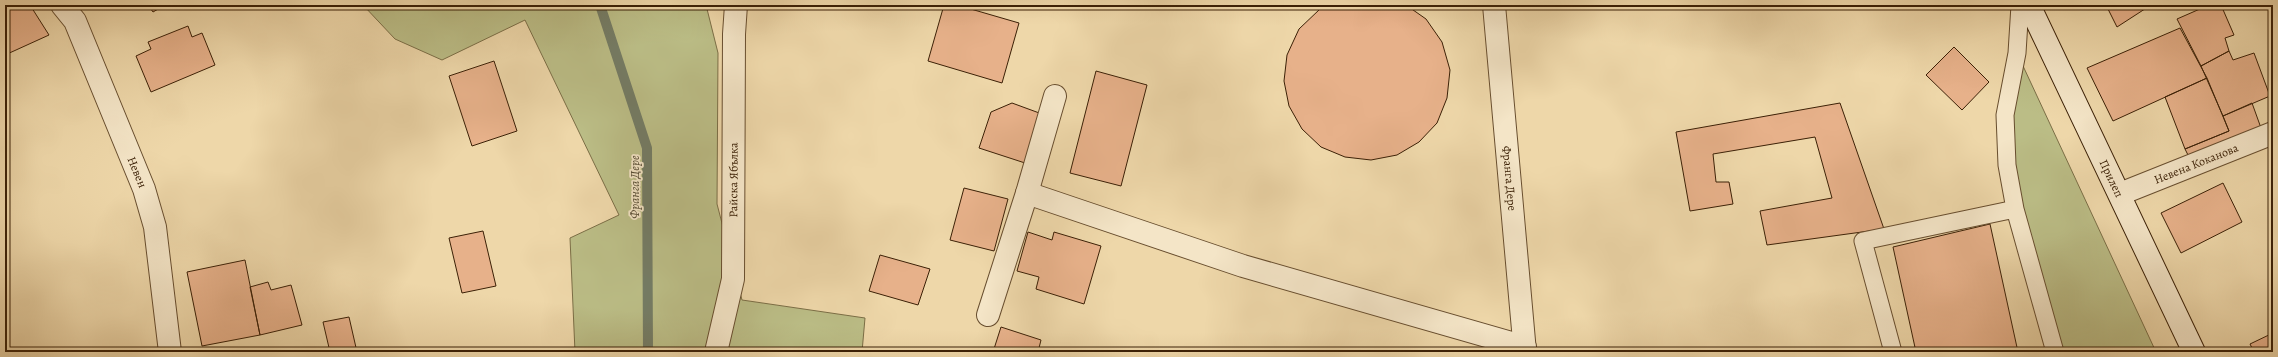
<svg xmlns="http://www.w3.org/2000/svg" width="2278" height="357" font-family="Alegreya,serif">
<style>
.green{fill:#bbbd86;stroke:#7b6e46}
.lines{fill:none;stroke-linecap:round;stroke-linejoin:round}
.stream{stroke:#747c65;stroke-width:10}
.building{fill:#e7b18a;stroke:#3b2006}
.lane-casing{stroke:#684e2f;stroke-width:19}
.street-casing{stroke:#684e2f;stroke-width:24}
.secondary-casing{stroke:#3b2006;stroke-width:24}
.lane{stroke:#f4e5c7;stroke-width:17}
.street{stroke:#f4e5c7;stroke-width:22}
.secondary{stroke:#f4e5c7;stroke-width:22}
.labels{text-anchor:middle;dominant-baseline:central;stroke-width:3.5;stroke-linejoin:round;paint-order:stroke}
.street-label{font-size:12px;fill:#3b2006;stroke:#f4e5c7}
.water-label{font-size:13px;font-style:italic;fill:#584e36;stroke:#f4e5c7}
</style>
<rect width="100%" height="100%" fill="#eed7a9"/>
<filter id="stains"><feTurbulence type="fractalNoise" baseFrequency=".005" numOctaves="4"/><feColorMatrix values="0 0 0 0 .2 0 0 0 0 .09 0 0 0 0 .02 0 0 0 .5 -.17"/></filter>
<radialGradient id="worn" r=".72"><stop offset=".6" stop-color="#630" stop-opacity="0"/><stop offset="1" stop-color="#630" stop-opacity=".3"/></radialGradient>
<path class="green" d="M363 5H706L718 53 717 204 742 300 865 318 862 352H575L570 238 619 215 525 20 442 60 395 39Z
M2017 53 2156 352H2055L2007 165Z"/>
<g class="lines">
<path class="stream" d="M600 5 647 148 648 352"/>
</g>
<path class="building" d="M5 5H30L49 35 5 55Z
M148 5H165L153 12Z
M944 5H957L1019 23 1002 83 928 61Z
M1329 5H1406L1426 19 1442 42 1450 70 1447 98 1437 123 1419 142 1397 155 1371 160 1345 157 1321 147 1302 129 1289 106 1284 81 1287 55 1299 29 1320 9Z
M2106 5H2151L2117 27Z
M2209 5H2221L2234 35 2225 38 2229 51 2201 66 2177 19Z
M188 26 192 37 202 33 215 65 151 92 136 56 151 49 148 42Z
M2180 28 2207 78 2113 121 2087 68Z
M1954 47 1989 82 1962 110 1926 75Z
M2229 51 2233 60 2254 53 2270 96 2223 116 2201 66Z
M494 61 517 131 472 146 449 76Z
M1096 71 1147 85 1121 186 1070 173Z
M2207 78 2229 131 2185 149 2165 97Z
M1012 103 1042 114 1025 163 979 148 991 112Z
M1840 103 1884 229 1767 245 1760 211 1832 198 1815 137 1713 154 1716 182H1729L1733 204 1690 211 1676 132Z
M2252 103 2261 128 2189 157 2185 149 2229 131 2223 116Z
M2223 183 2242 222 2181 253 2161 213Z
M964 188 1008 199 994 251 950 240Z
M1990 224 2018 352H1916L1893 247Z
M483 231 496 286 462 293 449 238Z
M1028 232 1052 240 1054 232 1101 246 1084 304 1036 289 1039 277 1017 271Z
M880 255 930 269 918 305 869 291Z
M245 260 260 335 202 346 187 272Z
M268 282 271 290 291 285 302 325 260 335 250 287Z
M349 317 357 352H330L323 322Z
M1001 327 1041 340 1038 352H993Z
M2273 333V352H2254L2250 344Z"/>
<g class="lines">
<defs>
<path id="lane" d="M2020 5 2017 53 2005 115 2007 165 2015 209 2055 352
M1893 352 1863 241 2015 209"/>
<g id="street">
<path id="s1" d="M62 5 75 21 144 189 155 227 170 352"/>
<path id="s2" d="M1494 5 1525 352"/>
<path d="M1027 193 1243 266 1525 347"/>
<path id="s3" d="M2120 194 2273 133"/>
<path d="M988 315 1027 193 1055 96"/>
<path id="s4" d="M716 352 733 279 734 34 736 5"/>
</g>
<g id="secondary">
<path id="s5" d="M2029 5 2194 352"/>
</g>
</defs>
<use href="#lane" class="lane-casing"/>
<use href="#street" class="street-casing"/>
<use href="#secondary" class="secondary-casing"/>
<use href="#lane" class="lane"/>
<use href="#street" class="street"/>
<use href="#secondary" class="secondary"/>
</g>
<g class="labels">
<g class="street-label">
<text stroke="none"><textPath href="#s3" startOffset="82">Невена Коканова</textPath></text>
<text stroke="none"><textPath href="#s1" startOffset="184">Невен</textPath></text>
<text stroke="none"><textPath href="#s5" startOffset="192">Прилеп</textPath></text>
<text stroke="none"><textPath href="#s4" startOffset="174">Райска Ябълка</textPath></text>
<text stroke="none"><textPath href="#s2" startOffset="174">Франга Дере</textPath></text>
</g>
<g class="water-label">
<text transform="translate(634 187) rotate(-90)">Франга Дере</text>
</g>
</g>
<rect width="2278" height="357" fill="none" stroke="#eed7a9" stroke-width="20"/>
<rect x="6" y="6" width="2266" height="345" fill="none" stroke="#3b2006" stroke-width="2"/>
<rect x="10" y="10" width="2258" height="337" fill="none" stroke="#3b2006"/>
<rect width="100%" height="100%" filter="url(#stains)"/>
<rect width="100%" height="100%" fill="url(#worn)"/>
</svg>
